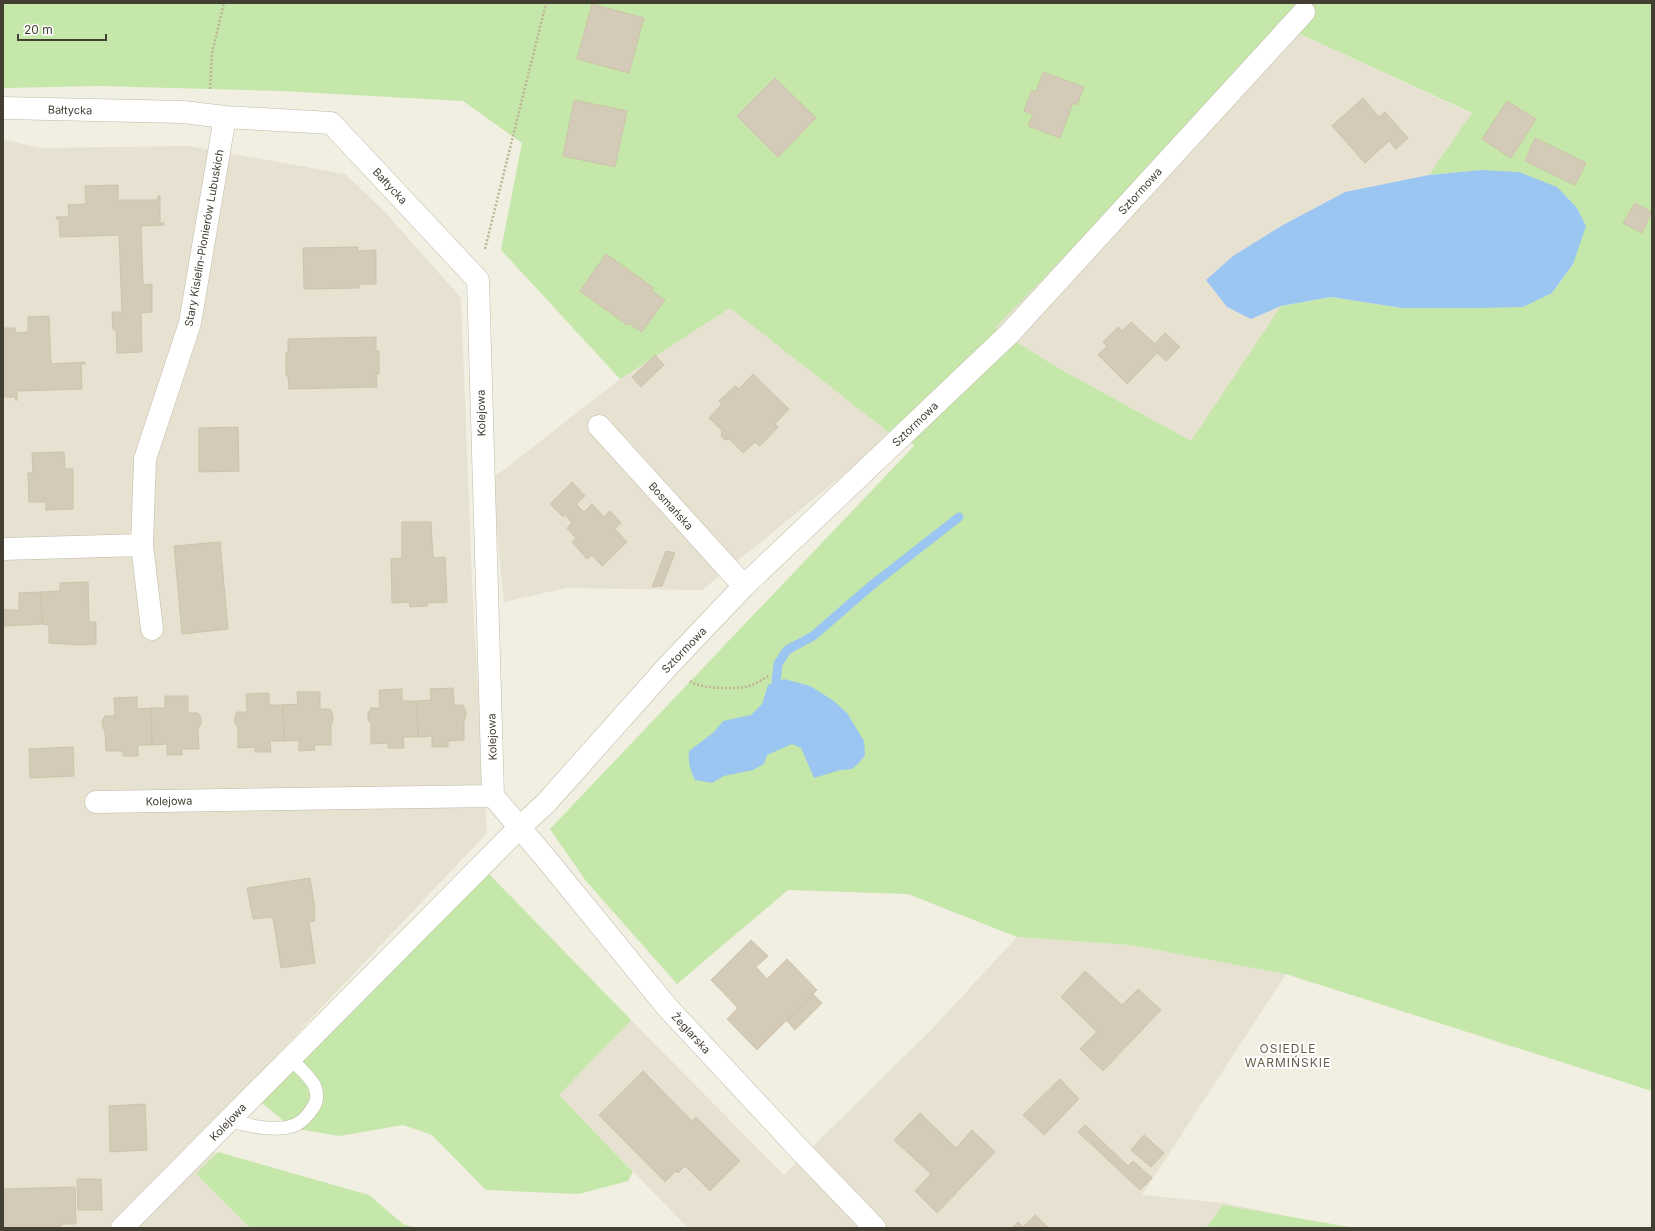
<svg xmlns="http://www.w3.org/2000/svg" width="1655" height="1231" font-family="Inter,sans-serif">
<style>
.residential{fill:#e6e1d0}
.green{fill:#c5e7a9;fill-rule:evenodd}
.water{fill:#9bc6f1}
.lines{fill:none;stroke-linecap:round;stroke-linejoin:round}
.stream{stroke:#9bc6f1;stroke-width:9}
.building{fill:#d3cbb7;stroke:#cec3aa}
.lane-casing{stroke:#c0baa7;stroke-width:14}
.street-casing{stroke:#c0baa7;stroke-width:23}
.path{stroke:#bfb495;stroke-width:2.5;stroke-dasharray:2 2;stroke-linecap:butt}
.lane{stroke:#fff;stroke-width:13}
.street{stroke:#fff;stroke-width:22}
.labels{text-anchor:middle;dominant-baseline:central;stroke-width:4;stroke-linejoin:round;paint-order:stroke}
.street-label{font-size:11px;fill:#433e32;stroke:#fff}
.neighbourhood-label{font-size:12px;letter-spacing:1px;fill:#665d49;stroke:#fff}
</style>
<rect width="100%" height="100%" fill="#f1eee2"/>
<path class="residential" d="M1287 28 1472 114 1429 175 1345 192 1283 225 1233 256 1206 280 1227 307 1251 319 1281 306 1191 441 1053 365 994 328Z
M3 140 42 148 187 146 345 174 384 211 461 298 473 607 487 833 199 1137 289 1228H3Z
M730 308 892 435 702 590 566 588 504 602 492 479 620 379Z
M1017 937 1130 945 1286 974 1142 1195 1223 1203 1306 1220 1302 1228H688L559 1095 631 1020 784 1175 931 1030Z"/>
<path class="green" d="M3 3H1652V1091L1286 974 1130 945 1017 937 908 894 788 890 677 984 586 881 550 829 915 445 892 435 730 308 620 379 501 250 522 143 463 101 281 91 99 86 3 88ZM1287 28 1472 113 1429 175 1481 170 1573 264 1552 293 1523 306 1402 308 1331 297 1281 306 1191 441 1053 365 995 328Z
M486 871 631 1020 559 1095 633 1172 628 1181 579 1194 486 1190 432 1135 403 1125 339 1136 292 1128 255 1097Z
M218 1152 369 1195 403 1224 415 1228H250L196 1174Z
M1223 1205 1355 1228H1206Z"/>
<path class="water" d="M1481 170 1519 172 1557 187 1577 208 1586 226 1573 264 1552 293 1523 307 1477 308H1402L1331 297 1281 306 1251 319 1227 307 1206 280 1233 256 1283 225 1345 192 1429 175Z
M784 679 810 686 834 701 847 713 864 741 865 755 859 763 852 769 840 770 814 778 801 748 792 744 767 755 764 764 753 770 724 776 712 783 695 780C690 770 688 762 689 751L714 732 723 721 751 715 762 704 768 685Z"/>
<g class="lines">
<path class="stream" d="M776 682 778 664 787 650 813 636 872 585 959 517"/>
</g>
<path class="building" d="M592 4 644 18 629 73 577 59Z
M1043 72 1084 87 1077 105 1073 103 1060 138 1028 126 1033 115 1024 111 1032 90 1036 92Z
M775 78 816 118 778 157 737 116Z
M1363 98 1379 117 1385 112 1408 138 1396 149 1389 141 1365 163 1332 126Z
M574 100 627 111 615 167 563 156Z
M1507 101 1536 119 1511 158 1482 139Z
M1535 138 1586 163 1575 185 1525 161Z
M118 185V200H158V196H160V223H164V225L141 226 143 285 152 284V312L141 313 142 352 117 353 116 329 113 330 112 312H122L119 235 60 237 59 219H56V217H69L68 205 86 204 85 186Z
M1635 203 1652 212 1642 233 1623 223Z
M358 247V251L376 250V284H359V288L304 289 303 248Z
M606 254 654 288 652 291 665 300 642 332 628 323 627 325 580 291Z
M49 316 51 364 85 362V364H81L82 389 17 391V400L16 401 15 397H3V328H15V333L28 332V317Z
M1131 322 1155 344 1165 333 1180 347 1166 361 1157 353 1127 384 1098 355 1107 346 1103 342 1118 327 1122 331Z
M376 337V351H379V374H376L377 387 289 389 288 376H286V353L288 352V339Z
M655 355 664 365 641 387 632 377Z
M753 374 789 409 775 424 778 427 760 446 755 442 743 453 729 439 725 440 721 436 722 431 709 418 722 404 719 401 735 386 739 389Z
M238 427 239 471 199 472V428Z
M64 452 65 469H73V509L46 510V502H29L28 473H33L32 453Z
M572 482 585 496 576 504 584 512 592 504 604 517 610 511 621 523 615 529 627 542 602 566 592 555 587 559 572 542 576 538 567 528 572 523 565 515 563 517 550 504Z
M402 522H431L433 558 445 557 447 602 427 603V606L410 607 409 602 392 603 391 559 402 558Z
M220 542 228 629 182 634 174 546Z
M666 551 675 553 662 586 652 587Z
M88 582 89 622H96V644L80 645 49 643V625L42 624 41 592 60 591V583Z
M41 592 42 624 3 626V610H19V593Z
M453 688 454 705H463L466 711V716L464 721V740L448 741V747H432V736L418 737 417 701 431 700 430 689Z
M402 689V701H417L418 737H403L404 748H388V743L371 744V724L368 719V713L371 708H380L379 690Z
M297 692H320V709H330L333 715V720L331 725V745H314L315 750 299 751V740L284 741 283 705 298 704Z
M269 693V705H283L284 741H270L271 752H255V747L238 748V728L235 723V717L237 712H247L246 694Z
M165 696H188V713H198L201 718V724L198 729 199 749H182V755H167V744L152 745 151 708H165Z
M137 697V709L151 708 152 745H138V756H123V751H106L105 732 103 727 102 721 105 716H115L114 698Z
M73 747 74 776 30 778 29 749Z
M310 878 315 909H314L315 921 309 922 315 963 281 968 273 917 253 919 247 888Z
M751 940 768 956 756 967 767 979 787 959 817 990 757 1050 727 1019 738 1008 711 980Z
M1085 971 1122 1005 1138 989 1161 1010 1103 1071 1080 1049 1097 1032 1061 997Z
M813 994 822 1003 795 1030 787 1021Z
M643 1071 692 1121 696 1117 740 1161 710 1191 685 1166 678 1173 676 1171 665 1182 599 1115Z
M1060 1079 1079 1099 1044 1135 1023 1115Z
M145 1104 147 1150 110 1152 109 1106Z
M920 1113 956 1148 972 1130 995 1152 937 1213 915 1191 931 1174 894 1140Z
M1085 1125 1128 1166 1133 1161 1152 1178 1140 1190 1078 1132Z
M1144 1135 1164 1153 1151 1167 1131 1150Z
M77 1179H101L102 1210H78Z
M75 1187 76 1224H61V1228H3V1189Z
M1035 1215 1049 1228H1012L1018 1222 1023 1227Z"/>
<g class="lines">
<defs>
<path id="lane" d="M230 1120C247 1126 280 1133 297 1124 303 1121 308 1115 312 1109 318 1102 318 1091 313 1083 307 1074 298 1066 290 1058"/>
<path id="street" d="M3 108 183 112 225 117 331 123 478 280 493 796
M599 426 744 586
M3 549 142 545
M152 629 142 545 145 459 190 323 225 117
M493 796 548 861 667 1007 799 1149 875 1228
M96 802 493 796
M122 1228 519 828 546 803 668 666 744 586 1009 334 1304 12"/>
</defs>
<use href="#lane" class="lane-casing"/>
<use href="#street" class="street-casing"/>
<path class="path" d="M210 89 212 53 224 3
M485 249 546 3
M690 681C700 689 732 689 745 687 753 686 763 679 770 675"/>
<use href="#lane" class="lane"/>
<use href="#street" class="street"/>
</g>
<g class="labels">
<g class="street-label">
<text transform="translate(70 110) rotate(1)">Bałtycka</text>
<text transform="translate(390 186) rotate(47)">Bałtycka</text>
<text transform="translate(1140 191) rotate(-48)">Sztormowa</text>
<text transform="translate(204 238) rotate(-80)">Stary Kisielin-Pionierów Lubuskich</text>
<text transform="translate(481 413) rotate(-91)">Kolejowa</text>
<text transform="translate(915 424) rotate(-44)">Sztormowa</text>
<text transform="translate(671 506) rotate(48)">Bosmańska</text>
<text transform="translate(684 650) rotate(-46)">Sztormowa</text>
<text transform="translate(492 737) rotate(-92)">Kolejowa</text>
<text transform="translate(169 801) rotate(-1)">Kolejowa</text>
<text transform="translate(691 1033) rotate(47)">Żeglarska</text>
<text transform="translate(228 1122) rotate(-46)">Kolejowa</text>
</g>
<g class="neighbourhood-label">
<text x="1288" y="1048">OSIEDLE<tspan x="1288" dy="14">WARMIŃSKIE</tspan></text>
</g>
</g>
<rect width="1655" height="1231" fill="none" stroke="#433e32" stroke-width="8"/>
<path d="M18 34v6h88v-6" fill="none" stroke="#433e32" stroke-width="2"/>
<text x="24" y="34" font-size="12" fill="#433e32" stroke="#ffffff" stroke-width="3" paint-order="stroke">20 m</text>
</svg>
